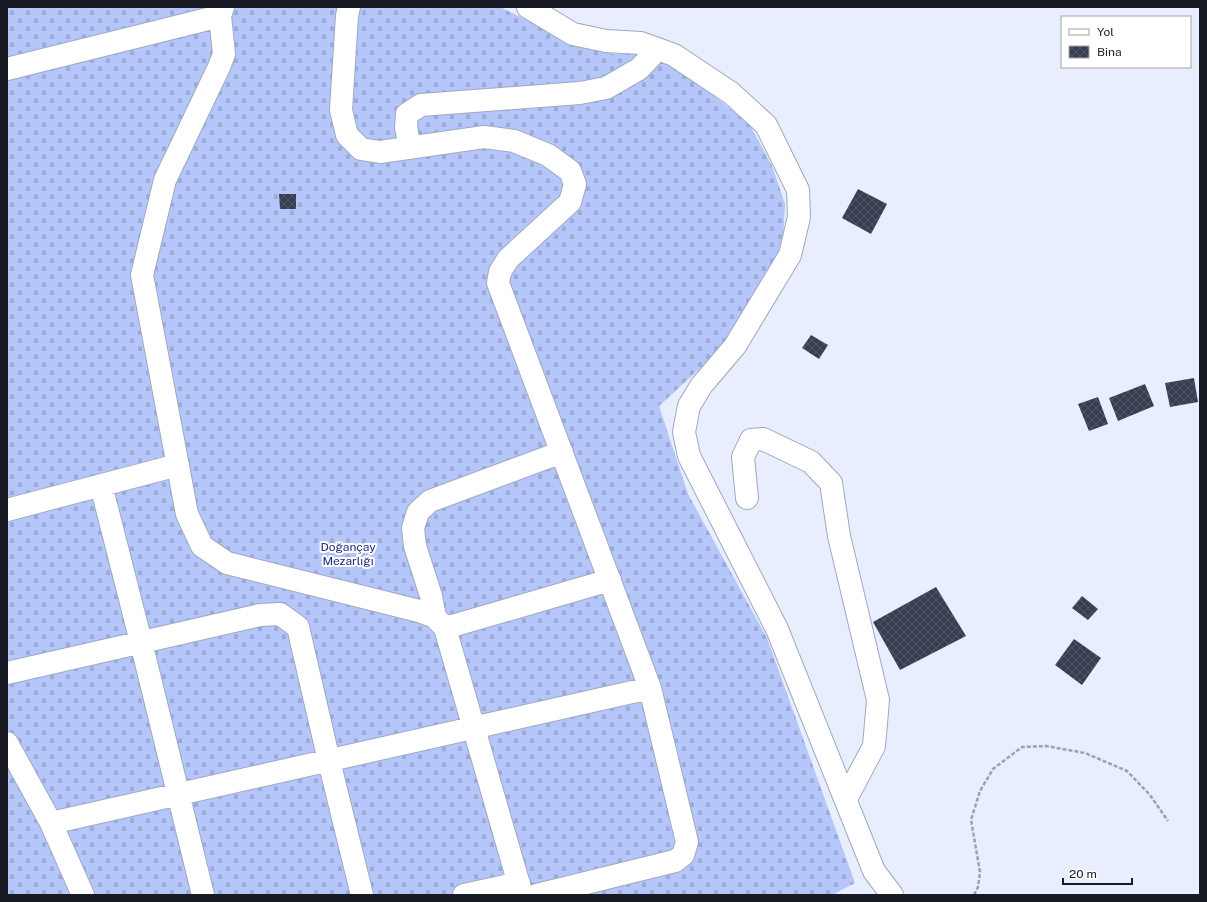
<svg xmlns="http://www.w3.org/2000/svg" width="1207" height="902" font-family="'Public Sans',sans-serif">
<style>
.cemetery{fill:url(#cemetery-stones)}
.building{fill:url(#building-cross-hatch)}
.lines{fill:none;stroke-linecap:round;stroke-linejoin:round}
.minor-casing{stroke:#a0a8c1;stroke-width:24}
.path{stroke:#9ca1ae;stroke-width:2.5;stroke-dasharray:4 2;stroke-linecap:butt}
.minor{stroke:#fff;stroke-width:22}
.labels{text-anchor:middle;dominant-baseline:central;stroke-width:4;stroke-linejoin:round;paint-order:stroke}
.park-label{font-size:12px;fill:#1e2a7f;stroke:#fff}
</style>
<defs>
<pattern id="cemetery-stones" width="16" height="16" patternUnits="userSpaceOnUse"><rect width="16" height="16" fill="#b5c6fa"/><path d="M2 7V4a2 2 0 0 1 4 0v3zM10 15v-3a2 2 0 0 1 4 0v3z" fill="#9baad6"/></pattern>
<pattern id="building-cross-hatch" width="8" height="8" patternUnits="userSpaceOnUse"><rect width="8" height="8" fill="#373e52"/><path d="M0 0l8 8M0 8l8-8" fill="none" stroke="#515767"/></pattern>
</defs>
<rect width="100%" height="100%" fill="#e8eefe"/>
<path class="cemetery" d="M7 7H500L535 24 578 46 613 54 642 53 671 63 685 72 750 125 772 166 785 204 783 246 720 350 659 406 688 494 767 638 855 883 832 895H7Z"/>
<path class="building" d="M858 189 887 204 871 234 842 218Z
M279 194H296V209H280Z
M811 335 828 345 819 359 802 348Z
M1194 378 1198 402 1170 407 1165 383Z
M1145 384 1154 406 1118 421 1109 398Z
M1098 397 1108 424 1089 431 1078 404Z
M936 587 966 636 900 670 873 622Z
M1082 596 1098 609 1088 620 1072 608Z
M1074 639 1101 658 1082 685 1055 665Z"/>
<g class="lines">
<defs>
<path id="minor" d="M223 7 220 16 224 54 219 67 165 180 142 275 187 514 202 546 227 563 419 611 435 617 445 628 522 895
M349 7 347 16 341 110 347 135 361 149 380 152 484 137 514 141 548 155 570 171 575 184 570 202 508 259 500 272 498 283 650 688 687 842 683 855 675 861 537 895
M528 7 573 34 606 41 641 43 674 55 731 93 766 125 798 190 799 217 790 255 735 346 701 386 689 406 684 432 689 456 777 629 874 871 892 895
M7 69 220 16
M410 148 406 127 407 114 421 105 580 93 606 88 639 69 658 49
M101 485 141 642 203 895
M747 498 743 457 751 440 763 439 811 462 831 483 839 536 878 700 874 746 846 799
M7 510 178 465
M435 617 431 596 415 546 413 528 418 512 430 501 562 452
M445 628 610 580
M7 673 260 615 280 614 298 627 329 761 362 895
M7 743 51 823 83 895
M51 823 650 688
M464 895 519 883"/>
</defs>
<use href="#minor" class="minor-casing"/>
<path class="path" d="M974 895 978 887 980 872 971 820 980 791 993 769 1022 747 1046 746 1085 753 1127 771 1150 795 1168 821"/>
<use href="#minor" class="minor"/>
</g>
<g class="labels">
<g class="park-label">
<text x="348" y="547">Doğançay<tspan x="348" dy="14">Mezarlığı</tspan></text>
</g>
</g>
<rect width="1207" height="902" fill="none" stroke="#181b24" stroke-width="16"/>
<rect x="1061" y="16" width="130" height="52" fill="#ffffff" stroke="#a3a4a7"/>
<rect x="1069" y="29" width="20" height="6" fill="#ffffff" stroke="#a3a4a7"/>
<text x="1097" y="36" font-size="12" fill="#181b24">Yol</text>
<rect x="1069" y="46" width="20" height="12" fill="url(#building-cross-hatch)" stroke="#a3a4a7"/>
<text x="1097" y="56" font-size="12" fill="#181b24">Bina</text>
<path d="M1063 878v6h69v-6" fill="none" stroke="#181b24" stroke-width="2"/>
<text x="1069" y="878" font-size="12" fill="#181b24" stroke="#ffffff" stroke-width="3" paint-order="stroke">20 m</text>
</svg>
